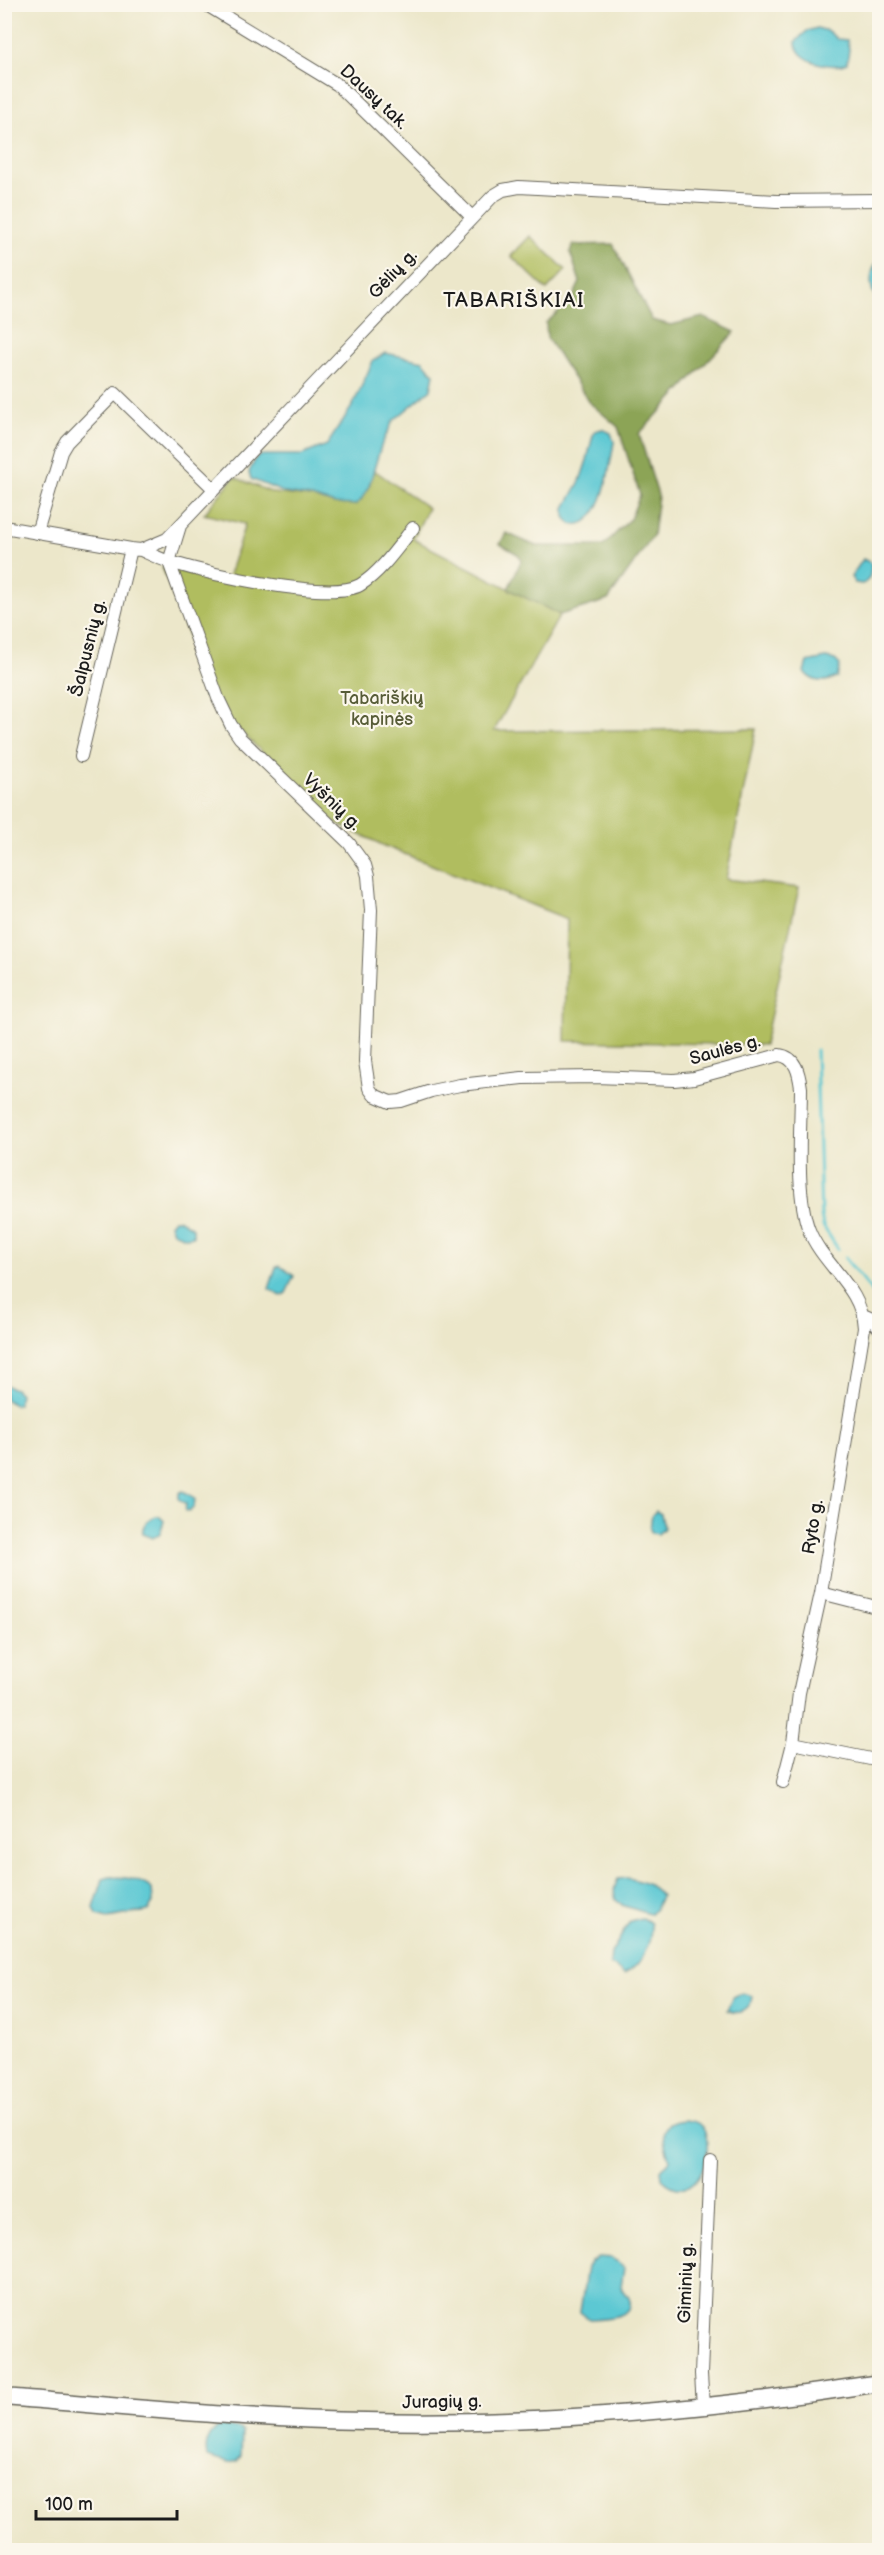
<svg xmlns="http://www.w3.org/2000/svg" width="884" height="2555" font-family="'Balsamiq Sans',sans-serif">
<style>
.green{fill:#b0bd5f;stroke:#666c3e;stroke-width:1.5}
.forest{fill:#8ca456;stroke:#546039;stroke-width:1.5}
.water{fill:#5cc8d3;stroke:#3c7278;stroke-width:1.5}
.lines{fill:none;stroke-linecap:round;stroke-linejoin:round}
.stream{stroke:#5cc8d3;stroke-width:3}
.street-casing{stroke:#656359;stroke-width:14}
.secondary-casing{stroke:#656359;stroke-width:19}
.street{stroke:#fff;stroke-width:12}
.secondary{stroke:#fff;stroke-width:16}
.labels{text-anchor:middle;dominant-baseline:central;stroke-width:4.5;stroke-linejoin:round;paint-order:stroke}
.street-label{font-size:18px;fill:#1c1c1c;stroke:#fbf7ec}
.park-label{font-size:18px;fill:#575c37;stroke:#fbf7ec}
.quarter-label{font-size:21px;letter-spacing:1.5px;fill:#1c1c1c;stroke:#fbf7ec}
</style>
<rect width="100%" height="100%" fill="#fbf7ec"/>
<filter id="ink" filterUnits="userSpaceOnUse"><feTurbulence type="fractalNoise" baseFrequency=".0167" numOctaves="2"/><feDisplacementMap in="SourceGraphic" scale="12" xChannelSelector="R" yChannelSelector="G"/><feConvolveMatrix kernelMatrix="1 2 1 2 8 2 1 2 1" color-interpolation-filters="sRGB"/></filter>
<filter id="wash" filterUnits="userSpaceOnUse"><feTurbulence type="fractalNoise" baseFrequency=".008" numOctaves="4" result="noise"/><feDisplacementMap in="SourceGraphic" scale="24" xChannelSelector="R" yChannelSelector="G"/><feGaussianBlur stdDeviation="1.35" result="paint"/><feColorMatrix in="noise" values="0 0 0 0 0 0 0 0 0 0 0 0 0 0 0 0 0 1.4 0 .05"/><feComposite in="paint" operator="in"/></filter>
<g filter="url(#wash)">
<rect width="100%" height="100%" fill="#ece7ca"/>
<path class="green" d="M530 236 566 270 547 290 511 256Z
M374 470 428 508 413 539 560 615 494 731 756 729 726 879 799 888 764 1045 565 1041 567 919 387 847 334 822 237 728 225 731 162 567 227 581 245 524 204 514 234 477 273 493 311 497 335 504 369 486Z"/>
<path class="forest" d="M613 244 652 320 671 325 703 317 735 332 639 434 658 495 653 536 608 600 560 615 508 589 521 561 519 555 500 544 506 533 536 546H603L630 519 640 495 618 427 590 403 547 338 546 323 572 299 580 282 570 252 573 245Z"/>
<path class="water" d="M817 28 828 31 837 39 847 40 849 49 847 63C832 70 795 62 796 41L807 31Z
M879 259V298H877C867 288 871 269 879 259Z
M385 353 423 361 434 374 431 389 393 421 381 446 369 486 361 500 355 505 335 504 311 497 285 493 251 479 249 472 256 458 262 455H302L327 445 353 405 373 361Z
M602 429 611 433 614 442C610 464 603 531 571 524L565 517V508L580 481 587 460 593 435 595 431Z
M863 559 871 563C871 571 871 581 862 584L855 583 851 577Z
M826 658 835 660 840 665 837 677C825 683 813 683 804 672L807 662Z
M174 1219H178L193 1228V1236L186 1237 173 1232 170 1224Z
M280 1266 294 1276 286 1293 281 1296 269 1289 276 1267Z
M4 1385 15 1389 20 1394 18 1404 14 1405 5 1399Z
M183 1491 195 1498 194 1507 189 1512 185 1511 186 1504 179 1499V1493Z
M656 1511 661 1514 664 1528 658 1534 652 1533 650 1529 652 1515Z
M155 1516H159L164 1521 160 1533 153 1538 143 1534C141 1525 148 1521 155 1516Z
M5 1523 12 1527 11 1539 5 1544Z
M110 1877C126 1877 139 1879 152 1889L153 1903 148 1911 107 1918 97 1915 94 1908 103 1879Z
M626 1878C638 1880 654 1884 661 1896L655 1910 649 1914 622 1905 616 1900C613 1891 614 1888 618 1879Z
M643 1918 651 1923C652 1943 642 1966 624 1974L610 1964 611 1953 630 1921Z
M742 1993 752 1996C751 2011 740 2016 727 2010L733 1997Z
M685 2120C689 2121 696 2121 699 2124 720 2140 698 2214 662 2179L661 2170 670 2160C662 2139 656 2122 685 2120Z
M598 2257 612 2258 624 2268 621 2286C623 2290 627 2294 629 2298 638 2319 601 2318 589 2319L580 2312 587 2267 591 2261Z
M221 2426 240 2429 242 2432 241 2456 237 2461 228 2463 207 2457C204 2444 209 2431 221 2426Z"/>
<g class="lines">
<path class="stream" d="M816 1050 821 1215 823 1226 838 1249
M845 1258 880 1301"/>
</g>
</g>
<g filter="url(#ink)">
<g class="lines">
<defs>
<path id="street" d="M205 4 338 85 472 217
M180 526 169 562 218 698 231 725 240 738 349 843 365 865 368 876 371 910 365 1061 369 1088 374 1095 390 1102 401 1101 431 1091 460 1085 522 1078 596 1077 674 1080 694 1078 779 1055C796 1057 799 1073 801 1088 801 1128 795 1194 809 1230 823 1266 862 1287 864 1328L821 1593 799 1693 793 1743 783 1782
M4 527 131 549 141 550 167 539 493 196 503 190 519 187 776 201 880 200
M37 533 61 452 67 442 115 393 214 489
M141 550C150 554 160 559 170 562 206 573 329 602 360 585 381 572 398 547 413 528
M81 756 131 549
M863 1316 872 1320 880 1329
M821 1593 880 1608
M793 1743 880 1761
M703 2407 701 2374 710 2160"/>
<path id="secondary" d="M4 2397C125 2407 245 2419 366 2421 538 2425 710 2410 880 2383"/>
</defs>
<use href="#street" class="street-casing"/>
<use href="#secondary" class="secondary-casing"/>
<use href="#street" class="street"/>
<use href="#secondary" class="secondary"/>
</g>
</g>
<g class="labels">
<g class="street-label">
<text transform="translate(374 97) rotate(43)">Dausų tak.</text>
<text transform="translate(393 274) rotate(-46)">Gėlių g.</text>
<text transform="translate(88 648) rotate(-76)">Šalpusnių g.</text>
<text transform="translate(332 802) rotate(44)">Vyšnių g.</text>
<text transform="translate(725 1050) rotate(-15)">Saulės g.</text>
<text transform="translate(813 1527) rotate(-81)">Ryto g.</text>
<text transform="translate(686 2283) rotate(-88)">Giminių g.</text>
<text transform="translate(442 2402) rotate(-1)">Juragių g.</text>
</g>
<g class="park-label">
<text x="382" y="698">Tabariškių<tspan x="382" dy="21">kapinės</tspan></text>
</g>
<g class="quarter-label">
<text x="514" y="300">TABARIŠKIAI</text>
</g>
</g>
<rect width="884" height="2555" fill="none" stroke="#fbf7ec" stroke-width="24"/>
<path d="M36 2510v9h141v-9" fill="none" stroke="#1c1c1c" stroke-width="3"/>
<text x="45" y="2510" font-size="18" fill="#1c1c1c" stroke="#fbf7ec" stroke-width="4.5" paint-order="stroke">100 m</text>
</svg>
